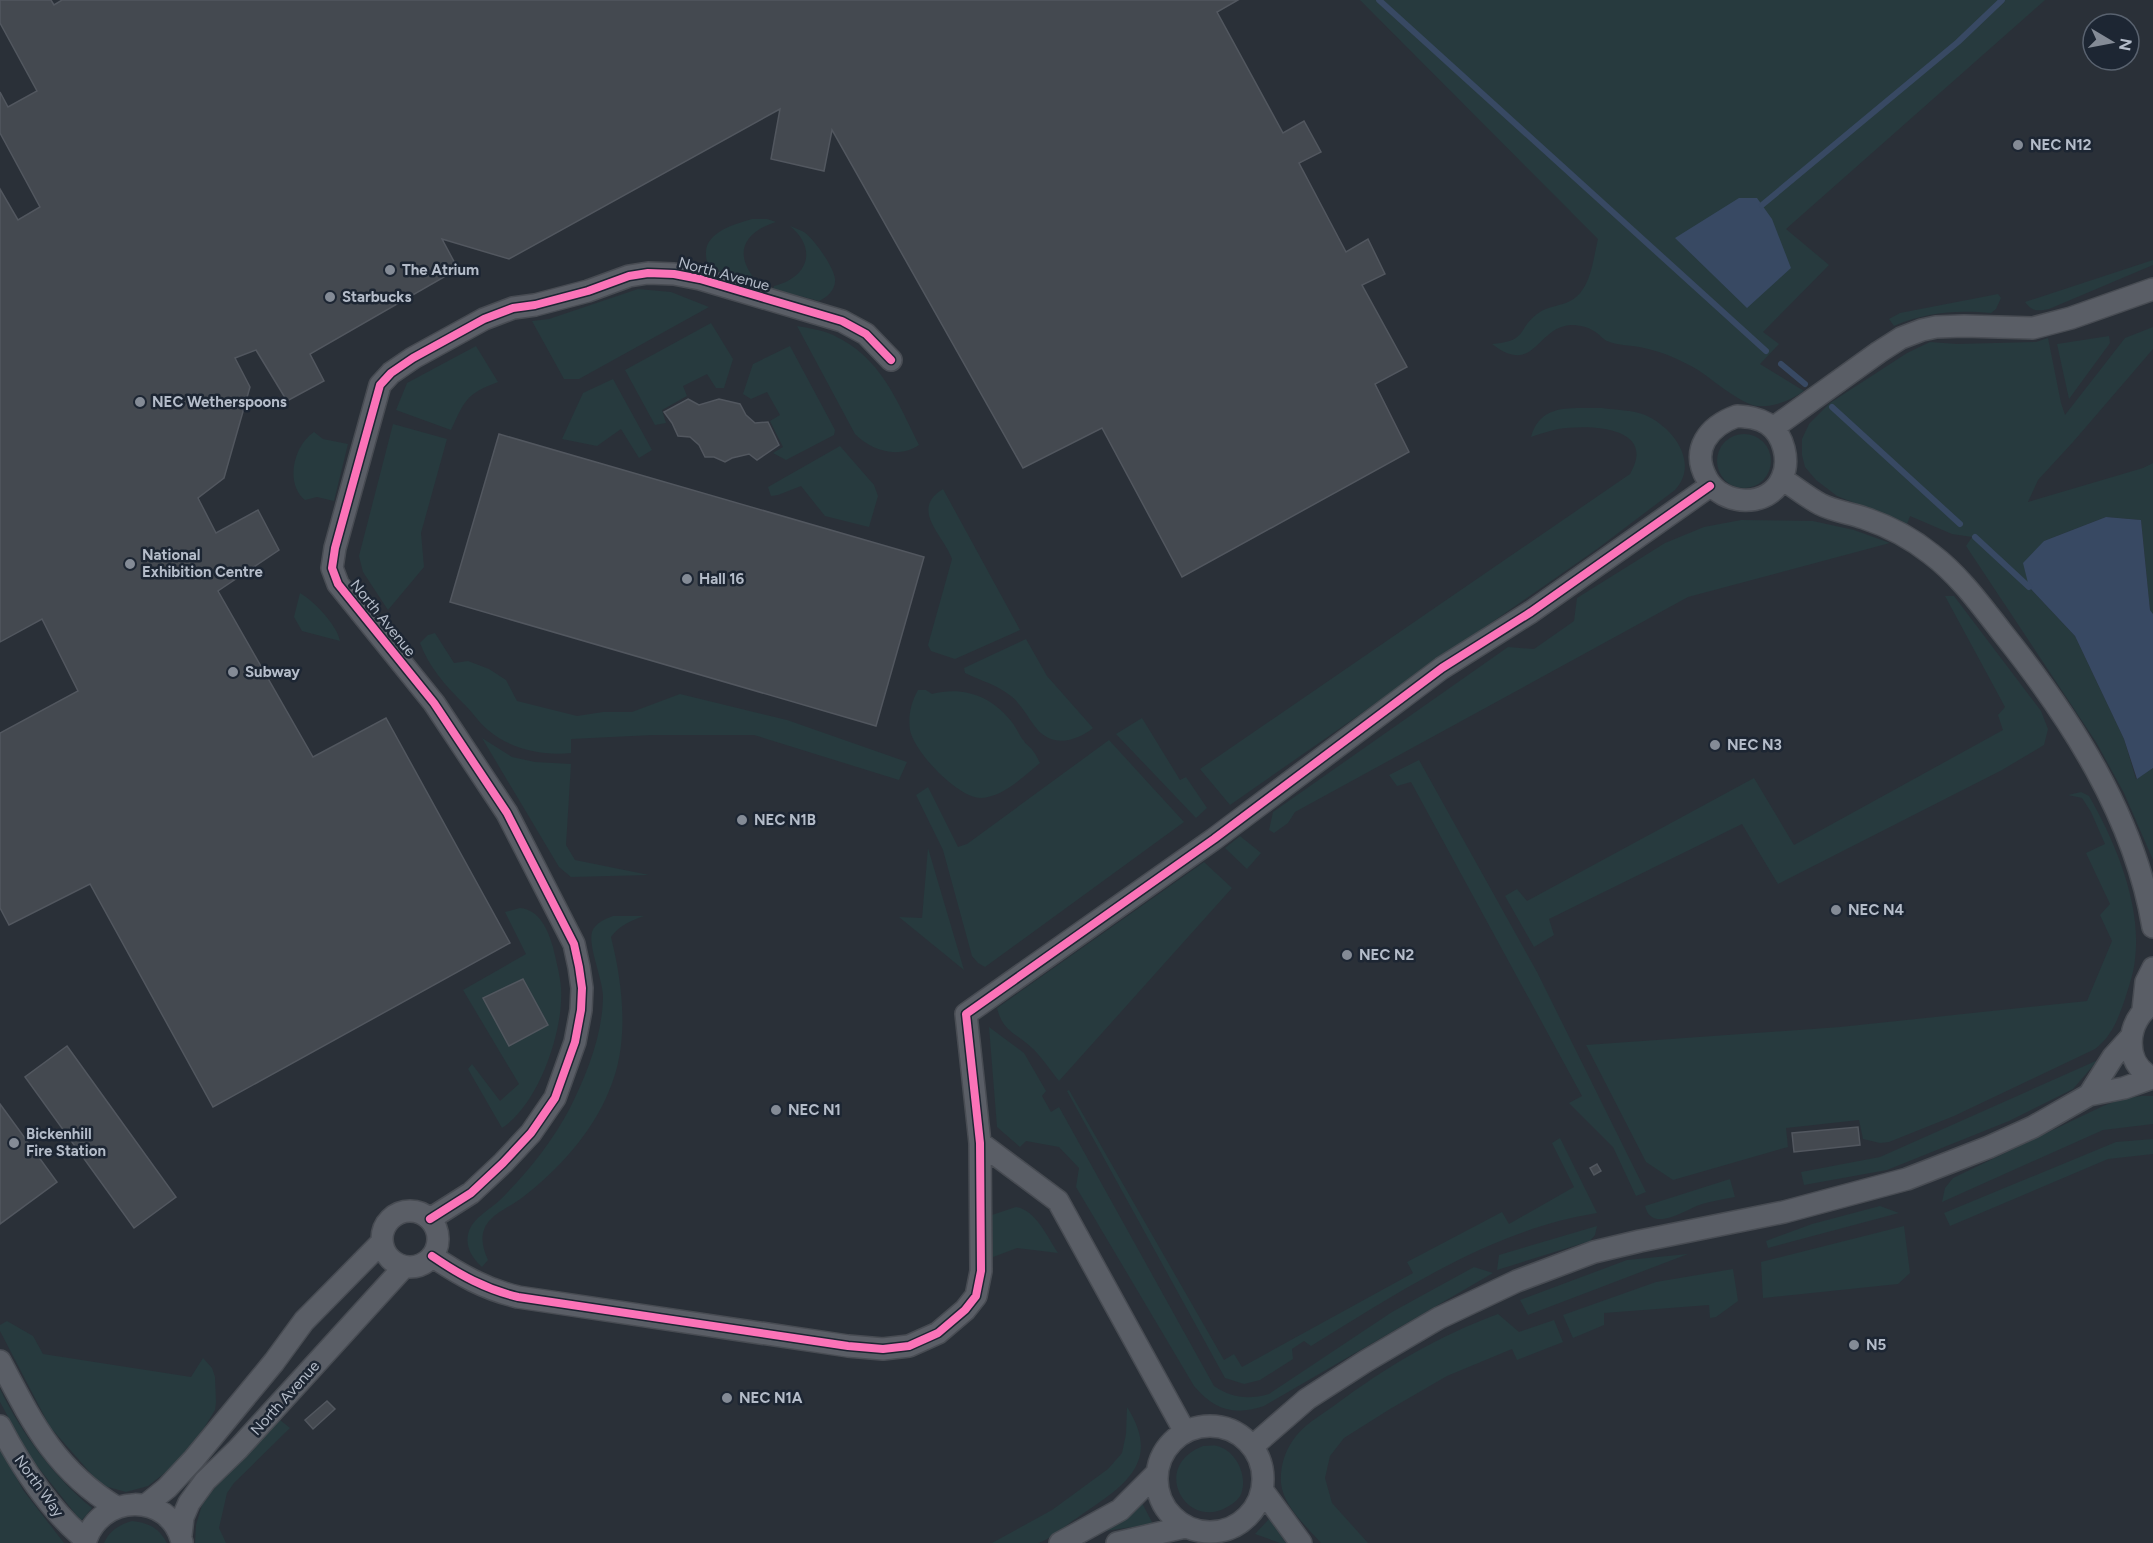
<svg xmlns="http://www.w3.org/2000/svg" width="2153" height="1543" font-family="Figtree,sans-serif">
<style>
.green{fill:#273a3e}
.water{fill:#384963}
.lines{fill:none;stroke-linecap:round;stroke-linejoin:round}
.stream{stroke:#384963;stroke-width:6}
.building{fill:#444950;stroke:#52575f;stroke-width:1.5}
.minor-casing{stroke:#484c53;stroke-width:24}
.minor{stroke:#5a5e66;stroke-width:21}
.cycleway-casing{stroke:#1d2633;stroke-width:11}
.cycleway{stroke:#fb73b8;stroke-width:8}
.poi-dot{fill:#848b96;stroke:#1d2633;stroke-width:2}
.labels{text-anchor:middle;dominant-baseline:central;stroke-width:5;stroke-linejoin:round;paint-order:stroke}
.poi-label{font-size:15px;font-weight:bold;fill:#b4bcc9;stroke:#1d2633;text-anchor:start}
.street-label{font-size:15px;fill:#b4bcc9;stroke:#1d2633}
</style>
<rect width="100%" height="100%" fill="#2a3038"/>
<path class="green" d="M1360 0H2045L1786 229 1829 265 1763 332 1779 344 1760 364 1804 391C1790 401 1774 407 1757 406 1741 404 1713 380 1698 370 1681 360 1663 352 1644 348 1632 345 1618 346 1607 341 1604 340 1600 335 1597 333 1589 327 1580 325 1571 325 1536 327 1535 377 1492 344 1530 341 1515 329 1540 312 1549 306 1561 306 1570 301 1591 291 1593 259 1598 239Z
M752 219H767L776 222C741 233 733 256 759 284 747 281 723 278 713 271 708 267 706 260 706 254 705 232 735 224 752 219Z
M790 226C795 228 800 230 804 232 814 239 834 267 835 279 836 290 827 297 819 301L773 289 774 286C808 278 818 249 790 226Z
M2153 260V265L2049 309C2038 311 2032 312 2025 302Z
M638 289 671 292 709 307 579 379H564L532 321 549 319Z
M1998 294 2001 298 1996 309 1991 313C1956 310 1927 312 1894 326L1889 319 1900 313Z
M711 323 733 359 724 388H716L707 374 683 386 687 396 662 410 666 423 655 425 625 370Z
M797 326C809 328 822 330 833 335 881 357 897 401 919 445 898 459 872 451 855 434Z
M2153 327V349L2073 442 2038 480 2028 502 2143 468 2153 463V614L2150 610 2141 520 2106 517 2044 541 2029 587 2075 636 2124 739 2136 779 2153 768V860L2124 793 2096 742 1966 546 1972 537 1952 534 1910 516 1907 524 1837 496 1816 480 1805 467 1802 455V439L1809 424 1830 403 1907 353 1930 342 1957 344 2036 342 2048 338 2061 403 2065 415 2125 338Z
M2109 336 2110 343 2069 399 2057 344Z
M476 346 498 382C466 394 465 400 451 430L396 410 407 383Z
M790 346 835 430 834 435 786 460 773 453 783 447 770 421 780 415 767 392 751 399 743 394 753 364Z
M613 379 652 450 639 458 621 429 597 446 562 439 583 393Z
M1602 408C1616 410 1632 410 1645 415 1673 427 1700 463 1675 490L1597 549 1230 805 1200 769 1630 474C1658 426 1589 424 1558 429 1549 431 1539 434 1531 437 1541 402 1572 409 1602 408Z
M393 424 447 439 421 533 424 567 388 610 363 572 359 556Z
M314 432 323 439 348 444 334 501 317 497 305 500C285 484 293 446 314 432Z
M1717 461a27 27 0 1 1 54 0a27 27 0 1 1-54 0Z
M840 446 874 485 878 496 869 527 825 516 801 486 778 495 771 496 768 487Z
M943 489 1020 630 955 659 931 651 928 645 952 559C944 535 909 510 943 489Z
M1741 520 1813 521 1854 530 1890 543 1688 597 1295 812 1288 823 1274 833 1269 830 1273 812 1508 647 1534 649 1574 621 1577 598 1665 543 1704 527Z
M300 593C314 601 337 625 340 641L302 631 294 617Z
M1945 596H1954L2041 711 2048 729 2044 745 2002 770 1778 884 1742 824 1549 919 1554 935 1534 947 1505 896 1517 889 1527 901 1754 778 1794 845 2003 730 1998 715 2005 707Z
M435 633 454 663 468 661 489 669 506 680 517 701 577 716 603 712H632L680 694 787 720 907 762 899 780 754 735H653L571 739V753C542 756 510 749 488 730 478 722 472 711 463 703 445 685 429 667 420 643L428 635Z
M1026 639 1047 676 1093 728C1077 741 1053 748 1037 729 1028 718 1023 706 1011 696 996 684 981 681 965 673L964 668Z
M918 690H926L932 694C963 686 991 696 1011 721 1016 727 1019 735 1024 741 1026 745 1031 747 1033 751 1036 754 1038 760 1040 763 1023 777 1003 797 981 798 958 798 914 752 910 730 908 716 911 702 918 690Z
M1142 718 1180 780 1186 777 1207 808 1196 818 1116 734Z
M482 738 512 757 535 762 571 764 566 845 575 860 649 875 571 877 559 867Z
M1109 740 1184 822 985 967 978 963 972 956 943 850 916 795 928 787 958 847 967 844Z
M1419 760 1537 972 1646 1192 1636 1196 1613 1147 1569 1103 1582 1096 1411 782 1397 786 1389 775Z
M2081 792 2089 796C2115 841 2142 905 2135 959 2134 972 2129 986 2125 999 2118 1019 2112 1036 2095 1049L1954 1116 1889 1142 1880 1143 1863 1139 1859 1120 1786 1128 1788 1147 1673 1180 1646 1162 1586 1045 1840 1027 2087 1001 2112 941 2100 915 2110 904 2086 853 2105 844 2091 812 2082 798 2068 795Z
M1240 836 1261 853 1247 869 1225 848Z
M928 848 964 970 899 917 922 918Z
M1204 862 1232 888 1059 1081C1050 1070 1041 1056 1031 1047 1015 1032 1003 1032 997 1008Z
M520 908C540 910 548 930 553 947 556 961 560 974 561 988 564 1030 539 1104 502 1128L468 1069 472 1064 500 1101 519 1084 463 990 526 954 505 912Z
M613 916H644C630 921 620 925 611 937 623 986 630 1043 609 1091 592 1133 559 1169 523 1197 513 1205 498 1211 489 1221 479 1233 482 1247 488 1260L482 1267C472 1258 464 1246 469 1231 474 1217 491 1209 501 1199 528 1172 552 1142 570 1108 587 1074 603 1034 603 995 602 977 588 946 592 932 595 923 605 919 613 916Z
M989 1027 1024 1053 1046 1091 1042 1096 1051 1112 1059 1107 1214 1386C1232 1398 1248 1400 1269 1394L1392 1312 1474 1267 1493 1273 1264 1406C1234 1416 1214 1410 1194 1386L1076 1187 1079 1168 1059 1147 1026 1141 1020 1147 997 1127Z
M2098 1060 2073 1089 2009 1121 1887 1170 1804 1185 1801 1172 1880 1157Z
M1069 1090 1224 1360 1234 1354 1242 1367 1413 1273 1407 1262 1502 1212 1509 1224 1574 1187 1552 1143 1560 1138 1597 1213C1491 1230 1401 1291 1311 1346L1304 1341 1292 1349 1293 1359 1260 1380 1244 1384 1225 1378 1067 1091Z
M2141 1096H2153V1124L2103 1130 1942 1202 1945 1188 1953 1178 2103 1106 2122 1099Z
M2153 1139V1154L2108 1159 1950 1226 1944 1213 2116 1142Z
M1730 1179 1735 1197C1724 1199 1712 1201 1702 1204 1686 1209 1652 1234 1645 1206Z
M1880 1206 1899 1213 1768 1248 1766 1241 1812 1224Z
M1016 1207C1036 1210 1048 1238 1058 1253L1017 1248 993 1257 992 1215Z
M1597 1226 1595 1235 1590 1241 1497 1270 1499 1255Z
M1904 1226 1910 1273 1898 1284 1763 1298 1761 1262Z
M1688 1254 1528 1315 1520 1300 1627 1260Z
M1733 1269 1738 1301 1716 1317 1710 1318 1709 1305 1604 1313V1325L1573 1338 1563 1315 1656 1282Z
M1498 1314 1519 1332 1554 1320 1563 1342 1517 1360 1512 1349 1447 1376 1390 1409 1344 1438 1330 1456 1325 1478 1332 1503 1368 1543H1321C1307 1527 1283 1506 1281 1483 1280 1468 1284 1453 1293 1440 1303 1425 1320 1416 1335 1405 1386 1367 1438 1336 1498 1314Z
M7 1321 33 1336 43 1354 191 1377 203 1358 212 1368 215 1377 216 1402 215 1410 204 1428 175 1465 148 1486 126 1492 101 1485 50 1427 0 1331V1325Z
M0 1389C22 1434 53 1476 92 1508L81 1521 30 1457 0 1402Z
M1127 1407C1164 1465 1120 1488 1077 1518 1067 1524 1048 1541 1038 1543 1024 1543 1006 1543 992 1543L1052 1510 1108 1469 1122 1453 1126 1434Z
M280 1420 290 1428 234 1483 227 1493 219 1528 226 1543H195L196 1525 202 1505 213 1490Z
M1203 1446C1208 1446 1213 1445 1217 1446 1235 1450 1247 1474 1242 1491 1241 1498 1233 1504 1227 1507 1187 1531 1149 1467 1203 1446Z
M0 1447 23 1490 64 1543H0Z
M1142 1503 1153 1524 1105 1531Z
M1269 1519 1286 1543H1280L1255 1534Z
M132 1521C149 1523 159 1528 167 1543H104C110 1530 119 1525 132 1521Z"/>
<path class="water" d="M1739 198H1757L1772 219 1791 268 1747 308 1675 238Z
M2106 517 2141 520 2150 610 2153 614V768L2137 779 2124 739 2075 636 2029 587 2023 563 2044 541Z"/>
<g class="lines">
<path class="stream" d="M1379 0 1766 351
M1762 205 1958 42 2002 0
M1781 364 1805 384
M1832 407 1960 524
M1975 537 2029 587"/>
</g>
<path class="building" d="M0 0H51L54 5 62 0H1238L1217 12 1283 133 1304 121 1321 152 1299 163 1346 252 1368 239 1385 274 1362 285 1407 367 1375 384 1409 452 1182 577 1102 428 1023 468 832 130 824 171 771 159 780 109 509 259 442 239 458 269 310 354 324 381 287 401 256 350 235 358 250 387 224 478 198 498 216 533 258 510 279 550 218 591 313 757 386 718 510 943 213 1107 90 884 9 925 0 908V733L78 691 42 619 0 642V189L18 220 40 207 0 133V92L8 107 37 91 0 23Z
M688 399 699 405 719 399 740 404 746 415 755 423 768 422 779 445 757 460 749 454 732 458 725 462 714 457H705L699 445 690 437 678 436 672 423 664 412Z
M499 434 924 557 876 726 450 602Z
M523 979 548 1025 509 1046 483 998Z
M67 1046 176 1197 134 1228 25 1077Z
M0 1104 57 1182 0 1224Z
M1858 1127 1860 1145 1794 1152 1792 1133Z
M1597 1164 1601 1171 1594 1175 1590 1168Z
M327 1401 335 1409 313 1429 305 1420Z"/>
<g class="lines">
<defs>
<path id="minor" d="M1737 416C1749 417 1758 418 1768 424 1784 435 1790 461 1782 478 1769 509 1722 506 1707 479 1690 449 1709 426 1737 416Z
M1773 428 1879 352 1901 338 1922 330 1936 327 1964 326 2033 328 2071 318 2153 289
M1782 479C1795 487 1807 497 1820 504 1833 511 1850 513 1864 518 1888 526 1911 538 1931 554 1959 575 1980 604 2001 631 2070 717 2135 817 2153 927
M2153 1004C2126 1019 2122 1064 2153 1078
M2143 1010 2146 982 2153 968
M2089 1095 2124 1088 2152 1078
M980 1143 1058 1201 1185 1432
M382 1239a28 28 0 1 1 56 0a28 28 0 1 1-56 0Z
M430 1219 471 1193 503 1163 531 1133 555 1098 575 1042 581 1010 582 988 579 967 574 944 507 813 434 703 338 584 332 568 335 548 380 385 391 373 413 358 484 319 513 308 535 305 588 291 629 276 648 273 674 274 700 279 842 321 866 334 891 360
M432 1256C460 1275 485 1289 518 1297L848 1346 883 1349 909 1346 938 1333 965 1310 976 1296 981 1271 980 1143 966 1014 1214 839 1442 668 1531 612 1710 486
M0 1361C32 1422 55 1470 116 1507
M1157 1479a53 53 0 1 1 106 0a53 53 0 1 1-106 0Z
M0 1426C22 1468 49 1510 86 1540
M1253 1446 1307 1399 1366 1361 1439 1318 1517 1281 1594 1252 1640 1241 1784 1212 1907 1179 1989 1147 2033 1127 2089 1095 2113 1057 2131 1037
M1263 1491 1301 1543
M146 1505 167 1488 194 1459 274 1362 304 1321 381 1243
M181 1535 183 1517 189 1503 205 1481 238 1449 404 1267
M85 1543C99 1493 170 1491 182 1542
M1060 1543 1120 1510 1157 1473
M1117 1543 1185 1527"/>
</defs>
<use href="#minor" class="minor-casing"/>
<use href="#minor" class="minor"/>
<defs>
<path id="cycleway" d="M430 1219 471 1193 503 1163 531 1133 555 1098 575 1042 581 1010 582 988 579 967 574 944 507 813 434 703 338 584 332 568 335 548 380 385 391 373 413 358 484 319 513 308 535 305 588 291 629 276 648 273 674 274 700 279 842 321 866 334 891 360
M432 1256C460 1275 485 1289 518 1297L848 1346 883 1349 909 1346 938 1333 965 1310 976 1296 981 1271 980 1143 966 1014 1214 839 1442 668 1531 612 1710 486"/>
</defs>
<use href="#cycleway" class="cycleway-casing"/>
<use href="#cycleway" class="cycleway"/>
</g>
<g class="poi-dot">
<circle cx="2018" cy="145" r="6"/>
<circle cx="390" cy="270" r="6"/>
<circle cx="330" cy="297" r="6"/>
<circle cx="140" cy="402" r="6"/>
<circle cx="130" cy="564" r="6"/>
<circle cx="687" cy="579" r="6"/>
<circle cx="233" cy="672" r="6"/>
<circle cx="1715" cy="745" r="6"/>
<circle cx="742" cy="820" r="6"/>
<circle cx="1836" cy="910" r="6"/>
<circle cx="1347" cy="955" r="6"/>
<circle cx="776" cy="1110" r="6"/>
<circle cx="14" cy="1143" r="6"/>
<circle cx="1854" cy="1345" r="6"/>
<circle cx="727" cy="1398" r="6"/>
</g>
<g class="labels">
<g class="poi-label">
<text x="2030" y="145">NEC N12</text>
<text x="402" y="270">The Atrium</text>
<text x="342" y="297">Starbucks</text>
<text x="152" y="402">NEC Wetherspoons</text>
<text x="142" y="555">National<tspan x="142" dy="17">Exhibition Centre</tspan></text>
<text x="699" y="579">Hall 16</text>
<text x="245" y="672">Subway</text>
<text x="1727" y="745">NEC N3</text>
<text x="754" y="820">NEC N1B</text>
<text x="1848" y="910">NEC N4</text>
<text x="1359" y="955">NEC N2</text>
<text x="788" y="1110">NEC N1</text>
<text x="26" y="1134">Bickenhill<tspan x="26" dy="17">Fire Station</tspan></text>
<text x="1866" y="1345">N5</text>
<text x="739" y="1398">NEC N1A</text>
</g>
<g class="street-label">
<text transform="translate(724 274) rotate(15)">North Avenue</text>
<text transform="translate(383 618) rotate(51)">North Avenue</text>
<text transform="translate(285 1398) rotate(-48)">North Avenue</text>
<text transform="translate(39 1486) rotate(54)">North Way</text>
</g>
</g>
<g transform="translate(2111 42) rotate(100)"><circle r="28" fill="#1d2633" stroke="#59626f" stroke-width="1.5"/>
<path d="M0-4.5L10 22L0 15L-10 22Z" fill="#848b96"/>
<text y="-9" font-size="16" font-weight="bold" text-anchor="middle" fill="#b4bcc9">N</text>
</g>
</svg>
